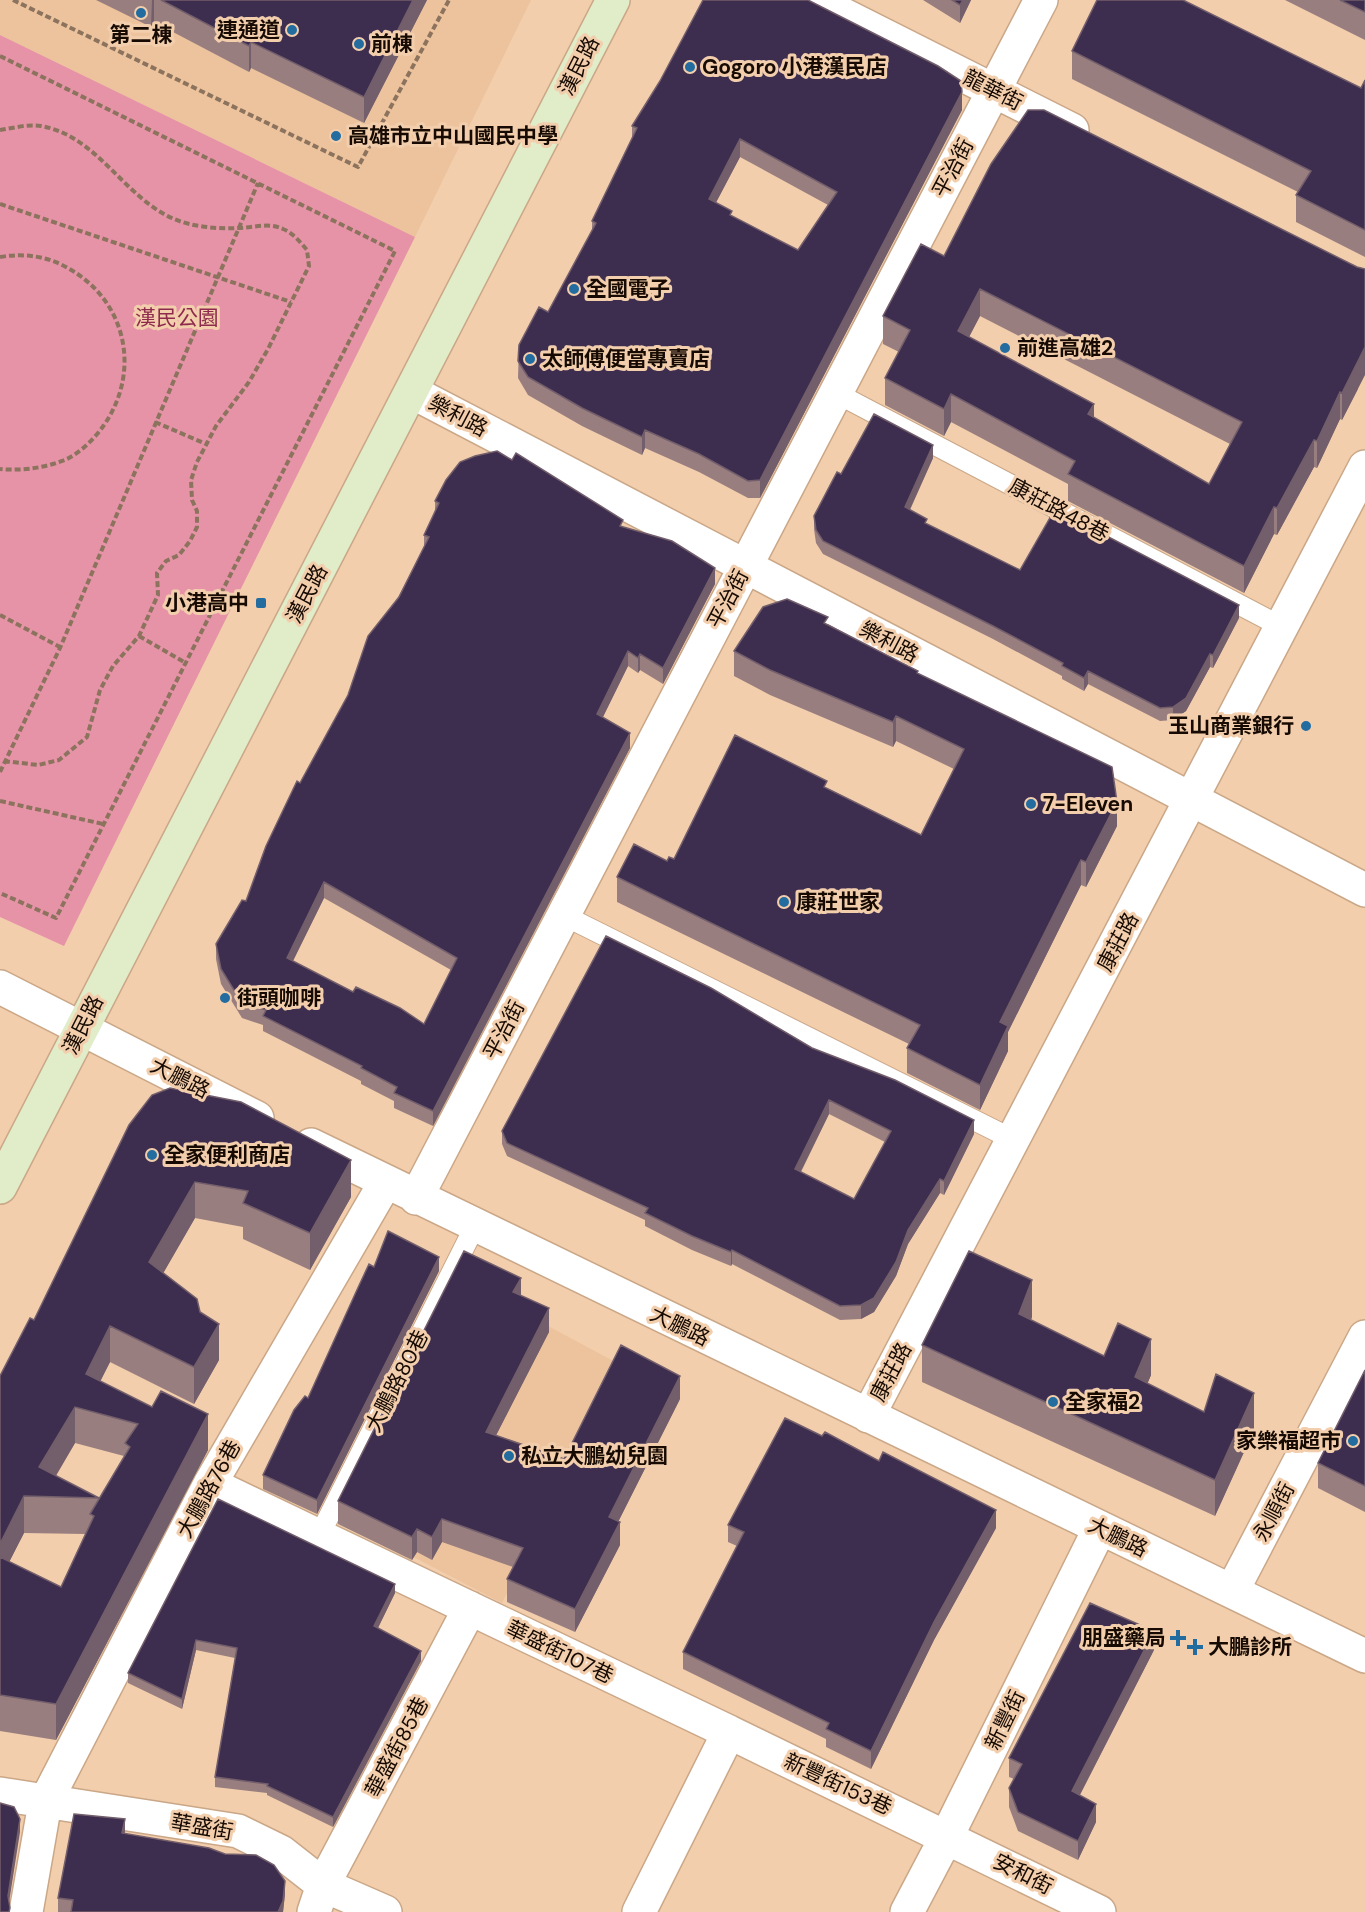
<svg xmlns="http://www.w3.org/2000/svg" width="1365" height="1912" font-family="'DM Sans','Noto Sans TC',sans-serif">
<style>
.built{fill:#edc39d}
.green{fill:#e693a7}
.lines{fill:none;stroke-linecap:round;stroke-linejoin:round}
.lane-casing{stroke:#caa787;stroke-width:22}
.street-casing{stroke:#caa787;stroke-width:36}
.secondary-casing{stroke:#caa787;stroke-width:36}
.path{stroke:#8c735e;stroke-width:4;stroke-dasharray:6 3;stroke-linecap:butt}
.lane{stroke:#fff;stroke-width:20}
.street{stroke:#fff;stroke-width:33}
.secondary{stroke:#e1ecc9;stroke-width:33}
.wall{fill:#987e7e;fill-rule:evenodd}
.shaded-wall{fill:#735e6b}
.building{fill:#3d2e4f;stroke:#735e6b;stroke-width:1.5;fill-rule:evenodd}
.poi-dot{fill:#226c9f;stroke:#f2cead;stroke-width:2}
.labels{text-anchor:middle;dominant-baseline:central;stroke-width:6;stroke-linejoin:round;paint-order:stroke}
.poi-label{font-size:21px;font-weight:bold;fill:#160a02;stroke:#f2cead;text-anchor:start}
.street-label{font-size:21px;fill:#160a02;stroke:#f2cead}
.park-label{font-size:21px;fill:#8e2a4c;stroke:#f2cead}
</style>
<rect width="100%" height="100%" fill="#f2cead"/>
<path class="built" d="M0 0H531L415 237 0 35Z
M520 1311 619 1364 502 1603 396 1548Z"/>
<path class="green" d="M0 35 415 237 64 946 0 917Z"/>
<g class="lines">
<defs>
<path id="lane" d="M836 393 1282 627
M563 915 1014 1140
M319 1536 475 1226"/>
<path id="street" d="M814 0 1072 130
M412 392 1365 890
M0 987 257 1118
M311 1145 1365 1656
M416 1198 1041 0
M868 1416 1365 467
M210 1484 729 1732 639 1912
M1232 1591 1365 1337
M729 1732 1099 1912
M0 1794 238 1831 281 1852 323 1885 385 1912
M26 1912 45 1803 210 1484 385 1183
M314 1912 323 1885 470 1608
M907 1912 947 1836 1100 1528"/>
<path id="secondary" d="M0 1187 613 0"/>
</defs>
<use href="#lane" class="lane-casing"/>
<use href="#street" class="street-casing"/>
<use href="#secondary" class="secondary-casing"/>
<path class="path" d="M13 0 358 167 449 0
M0 56 395 251 56 918 0 893
M0 130C13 128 28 124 41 126 98 136 123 197 174 219 193 227 217 229 238 228 253 228 268 222 283 229 293 233 300 242 307 250L309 266 268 349 249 382 216 426 197 462 191 480 192 500 197 511V527L190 541 179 555 166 561 157 573 158 595 139 636 113 666 100 690 87 737 59 760 38 765 4 761
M0 204 291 302
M0 257C23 253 46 256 66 267 126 299 142 370 104 425 95 438 81 452 67 459 45 468 23 471 0 469
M155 422 206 444
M0 615 60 647
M139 636 186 663
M0 772 60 648 258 183
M0 801 103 824"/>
<use href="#lane" class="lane"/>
<use href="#street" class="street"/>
<use href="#secondary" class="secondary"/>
</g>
<path class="wall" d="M96 0H427L364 123 251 68 249 72 154 22 151 27Z
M923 0H971L960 23Z
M1285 0H1365V40Z
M1072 51 1361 88 1365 80V257L1296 222V195L1298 192 1072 79Z
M962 110 760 498H748L699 472 645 448 642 455 582 426 528 395 518 378 519 345 548 312 592 231V221L632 138V126ZM740 157 828 205 798 250 732 216 716 202Z
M944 256 1358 389 1342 420 1340 419 1317 468 1314 467 1277 535 1274 534 1244 593 1068 501V484L951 422 944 436 885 405V378L899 352 883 344V316ZM980 316 1230 444 1209 484 1094 418 969 337Z
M933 458 910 510 927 524 1020 570 1239 618 1213 668 1210 667 1186 711 1173 720 1160 721 1088 684 1084 691 1062 679V676L993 639 823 554 816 543 814 529V516L841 474Z
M512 460 715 584 663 684 640 670 638 673 628 666 603 717 630 748 433 1126 394 1108V1101L361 1084V1081L263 1031V1025L242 1018 221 984 216 959V944L246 901 300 783 348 695 424 547V535L435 512V501ZM324 898 451 970 424 1024 353 992 293 961Z
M828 624 918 673 1117 826 1086 887 1081 885 1008 1032V1051L980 1110 907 1073V1048L909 1044 617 902V877L674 859 827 788 921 835 954 769 896 741 893 747 770 695 734 676V651Z
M812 1048 974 1134 944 1195 940 1193 908 1244 896 1276 874 1312 861 1319 840 1320 732 1264 731 1266 692 1250 645 1226V1220L507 1156 502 1144V1131ZM829 1114 885 1142 854 1199 801 1172Z
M129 1125 351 1197 310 1270 243 1239V1227L195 1218 163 1273 200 1312 219 1360 194 1404 110 1362 100 1381 208 1450 56 1740 0 1731V1376L34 1320ZM75 1443 124 1456 99 1499V1498L56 1476ZM24 1533 85 1534 61 1587 9 1562Z
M439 1271 317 1514 263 1489V1475L308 1398Z
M521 1295 549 1332 496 1435 564 1459 680 1399 618 1522 620 1545 575 1632 507 1602V1579L513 1567 442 1542 432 1560 417 1552 412 1560 338 1524V1501Z
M1032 1317 1031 1320 1104 1356 1151 1375 1147 1384 1204 1412 1254 1430 1215 1516 922 1382V1345Z
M1365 1370V1512L1318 1488V1463Z
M218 1499 395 1593 378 1628 421 1661 333 1827 267 1795V1793L215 1787V1777L235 1658 196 1650 182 1709 128 1683V1673Z
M728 1525 996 1528 934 1640 871 1769 826 1747V1739L683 1669V1652L737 1546 728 1542Z
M1154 1650 1080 1795 1096 1822 1078 1860 1018 1831 1009 1807V1788L1014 1779 1009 1777V1758Z
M125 1834 285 1894 283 1912H58V1898Z"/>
<path class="shaded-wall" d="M152 0H154V22L151 27Z
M413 0H427L364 123V97Z
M963 0H971L960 23V5Z
M251 42V68L249 72V46Z
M962 92V110L760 498V480Z
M740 139V157L709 216V199Z
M980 289V316L958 358V331Z
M1365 347V375L1342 420V393Z
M1340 392V419L1317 468V441Z
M951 394V422L944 436V409Z
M1094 404V432L1088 414Z
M645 430V448L642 455V437Z
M1314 440V467L1277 535V508Z
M933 445V458L905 520V507Z
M1274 507V534L1244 593V566Z
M715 568V584L663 684V668Z
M1239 605V618L1213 668V655Z
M628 651V666L597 729V714Z
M640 654V670L638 673V658Z
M1210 654V667L1186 711 1173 720V707Z
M1088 671V684L1084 691V678Z
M896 716V741L893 747V722Z
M630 733V748L433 1126V1111Z
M1117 802V826L1086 887V862Z
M1081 860V885L1008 1032V1051L980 1110V1085L1000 1022Z
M324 882V898L287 973V958Z
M829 1100V1114L795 1183V1169Z
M974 1120V1134L944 1195V1181Z
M351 1160V1197L310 1270V1233Z
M940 1179V1193L908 1244 896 1276 874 1312 861 1319V1305Z
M195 1182V1218L149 1298V1262Z
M732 1250V1264L731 1266V1252Z
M439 1257V1271L317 1514V1500Z
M521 1278V1301L513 1292Z
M1032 1280V1317L1019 1350V1314Z
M549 1308V1332L486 1455V1432Z
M219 1324V1360L194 1404V1367Z
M110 1326V1362L86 1410V1374Z
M1151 1339V1375L1135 1414V1377Z
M680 1376V1399L609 1540V1517Z
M1254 1393V1430L1215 1516V1480Z
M75 1407V1443L43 1497 39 1467Z
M208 1414V1450L56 1740V1704Z
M24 1496V1533L0 1580V1544Z
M996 1510V1528L934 1640 871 1769V1751L934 1622Z
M442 1519V1542L432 1560V1537Z
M620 1522V1545L575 1632V1609Z
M417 1529V1552L412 1560V1537Z
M395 1584V1593L374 1636V1626Z
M1154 1631V1650L1072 1810V1791Z
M196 1640V1650L182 1709V1699Z
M421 1651V1661L333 1827V1817Z
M1096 1804V1822L1078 1860V1841Z
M20 1819V1832L8 1909V1896Z
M125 1819V1832L122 1847V1833Z
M285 1881V1894L283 1912H278Z"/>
<path class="building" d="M161 0H413L364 97 251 42 249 46Z
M703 0H808L938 66 961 81 962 92 760 480 748 481 699 454 645 430 642 437 582 408 528 377 518 361 519 345 539 307 548 312 596 223 592 221 637 128 632 126 660 81ZM740 139 837 192 798 250 730 215 732 211 709 199Z
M952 0H963L960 5Z
M1097 0H1183L1361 88 1365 80V230L1296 195 1311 171 1072 51Z
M1340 0H1365V12Z
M1028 110H1044L1357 267 1365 269V347L1342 393 1340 392 1317 441 1314 440 1277 508 1274 507 1244 566 1068 474 1075 461 951 394 944 409 885 378 910 330 883 316 921 244 944 256 991 164ZM980 289 1242 422 1209 484 1088 414 1094 404 958 331Z
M874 414 933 445 905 507 927 519 925 523 1020 570 1055 509 1239 605 1213 655 1210 654 1186 698 1173 707 1160 708 1088 671 1084 678 1062 666 1063 663 993 626 823 541 816 530 814 516 837 472 841 474Z
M497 451 512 460 516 453 623 520 620 526 672 541 715 568 663 668 640 654 638 658 628 651 597 714 630 733 433 1111 394 1093 397 1087 361 1068 362 1066 263 1016 266 1010 242 1003 221 969 216 944 242 900 246 901 266 846 297 781 300 783 348 695 368 636 399 597 429 537 424 535 439 503 435 501 446 480 460 462 475 456ZM324 882 457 958 424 1024 400 1008 356 987 353 992 287 958Z
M787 599 828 617 824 623 918 671 917 673 1112 767 1117 802 1086 862 1081 860 1000 1022 1008 1026 980 1085 907 1048 920 1025 617 877 634 844 667 861 669 857 674 859 735 735 827 781 824 787 921 835 964 749 896 716 893 722 770 670 734 651 763 607Z
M606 936 711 988 812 1048 895 1080 974 1120 944 1181 940 1179 908 1230 896 1262 874 1298 861 1305 840 1306 732 1250 731 1252 692 1236 645 1213 648 1208 507 1143 502 1131ZM829 1100 891 1131 854 1199 795 1169Z
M170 1088 241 1102 351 1160 310 1233 243 1203 248 1191 195 1182 149 1262 197 1299 200 1312 219 1324 194 1367 110 1326 86 1374 152 1407 161 1391 208 1414 56 1704 0 1695V1557L61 1587 94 1516 90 1514 130 1447 125 1443 138 1424 75 1407 39 1467 99 1498 24 1496 0 1544V1376L30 1318 34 1320 129 1125 152 1095Z
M388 1231 439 1257 317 1500 263 1475 294 1410 305 1396 308 1398 356 1292 369 1264 374 1267Z
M464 1251 521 1278 513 1292 549 1308 486 1432 564 1459 621 1345 680 1376 609 1517 620 1522 575 1609 507 1579 523 1548 442 1519 432 1537 417 1529 412 1537 338 1501Z
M969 1251 1032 1280 1019 1314 1104 1356 1118 1323 1151 1339 1135 1377 1204 1412 1216 1374 1254 1393 1215 1480 922 1345Z
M1365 1370V1486L1318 1463Z
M785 1418 822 1436 825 1432 879 1461 883 1452 996 1510 934 1622 871 1751 826 1729 829 1723 683 1652 744 1532 728 1525Z
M218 1499 395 1584 374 1626 421 1651 333 1817 267 1786 268 1784 215 1777 237 1648 196 1640 182 1699 128 1673Z
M1090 1603 1154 1631 1072 1791 1096 1804 1078 1841 1018 1812 1009 1788 1022 1764 1009 1758Z
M0 1803 14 1807 20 1819 8 1896 10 1908 9 1912H0Z
M74 1814 125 1819 122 1833 209 1848 225 1854 256 1855 274 1865 285 1881 283 1901 278 1912H71L73 1900 58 1898Z"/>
<g class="poi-dot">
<circle cx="141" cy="13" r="6"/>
<circle cx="292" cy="30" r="6"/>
<circle cx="359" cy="44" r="6"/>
<circle cx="690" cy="67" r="6"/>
<circle cx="336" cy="136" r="6"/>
<circle cx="574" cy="289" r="6"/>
<circle cx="1005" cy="348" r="6"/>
<circle cx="530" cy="359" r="6"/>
<rect x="255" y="597" width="12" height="12" rx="3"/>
<circle cx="1306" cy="726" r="6"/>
<circle cx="1031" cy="804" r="6"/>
<circle cx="784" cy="902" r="6"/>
<circle cx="225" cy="998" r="6"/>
<circle cx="152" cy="1155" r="6"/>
<circle cx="1053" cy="1402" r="6"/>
<circle cx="1353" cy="1441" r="6"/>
<circle cx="509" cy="1456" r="6"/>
<path d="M1175 1629h6v6h6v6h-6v6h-6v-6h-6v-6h6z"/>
<path d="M1192 1638h6v6h6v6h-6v6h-6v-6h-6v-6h6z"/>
</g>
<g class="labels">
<g class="poi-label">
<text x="280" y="30" text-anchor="end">連通道</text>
<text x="141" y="35" text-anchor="middle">第二棟</text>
<text x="371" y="44">前棟</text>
<text x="702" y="67">Gogoro 小港漢民店</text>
<text x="348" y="136">高雄市立中山國民中學</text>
<text x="586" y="289">全國電子</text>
<text x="1017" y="348">前進高雄2</text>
<text x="542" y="359">太師傅便當專賣店</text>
<text x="249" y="603" text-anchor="end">小港高中</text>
<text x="1294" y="726" text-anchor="end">玉山商業銀行</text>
<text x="1043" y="804">7-Eleven</text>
<text x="796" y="902">康莊世家</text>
<text x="237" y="998">街頭咖啡</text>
<text x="164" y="1155">全家便利商店</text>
<text x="1065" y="1402">全家福2</text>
<text x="1341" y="1441" text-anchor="end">家樂福超市</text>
<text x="521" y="1456">私立大鵬幼兒園</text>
<text x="1166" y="1638" text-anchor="end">朋盛藥局</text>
<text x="1208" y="1647">大鵬診所</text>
</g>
<g class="street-label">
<text transform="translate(579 66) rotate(-63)">漢民路</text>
<text transform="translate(993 90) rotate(27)">龍華街</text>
<text transform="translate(953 168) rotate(-62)">平治街</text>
<text transform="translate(458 416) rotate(28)">樂利路</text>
<text transform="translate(1059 510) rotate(28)">康莊路48巷</text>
<text transform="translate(307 594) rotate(-62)">漢民路</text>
<text transform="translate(728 599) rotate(-62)">平治街</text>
<text transform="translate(889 642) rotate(28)">樂利路</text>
<text transform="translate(1118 942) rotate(-62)">康莊路</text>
<text transform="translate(83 1025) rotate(-63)">漢民路</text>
<text transform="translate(504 1030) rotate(-62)">平治街</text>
<text transform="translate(180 1078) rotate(27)">大鵬路</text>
<text transform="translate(680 1326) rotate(26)">大鵬路</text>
<text transform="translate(891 1372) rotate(-62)">康莊路</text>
<text transform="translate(397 1381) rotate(-63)">大鵬路80巷</text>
<text transform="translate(209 1489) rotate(-61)">大鵬路76巷</text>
<text transform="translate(1274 1512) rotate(-62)">永順街</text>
<text transform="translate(1118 1537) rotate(26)">大鵬路</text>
<text transform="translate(560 1652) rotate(26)">華盛街107巷</text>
<text transform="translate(1005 1720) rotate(-64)">新豐街</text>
<text transform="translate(397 1747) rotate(-62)">華盛街85巷</text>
<text transform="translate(838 1784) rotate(25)">新豐街153巷</text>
<text transform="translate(202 1827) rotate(10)">華盛街</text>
<text transform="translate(1023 1874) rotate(27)">安和街</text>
</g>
<g class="park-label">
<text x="177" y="318">漢民公園</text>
</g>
</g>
</svg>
